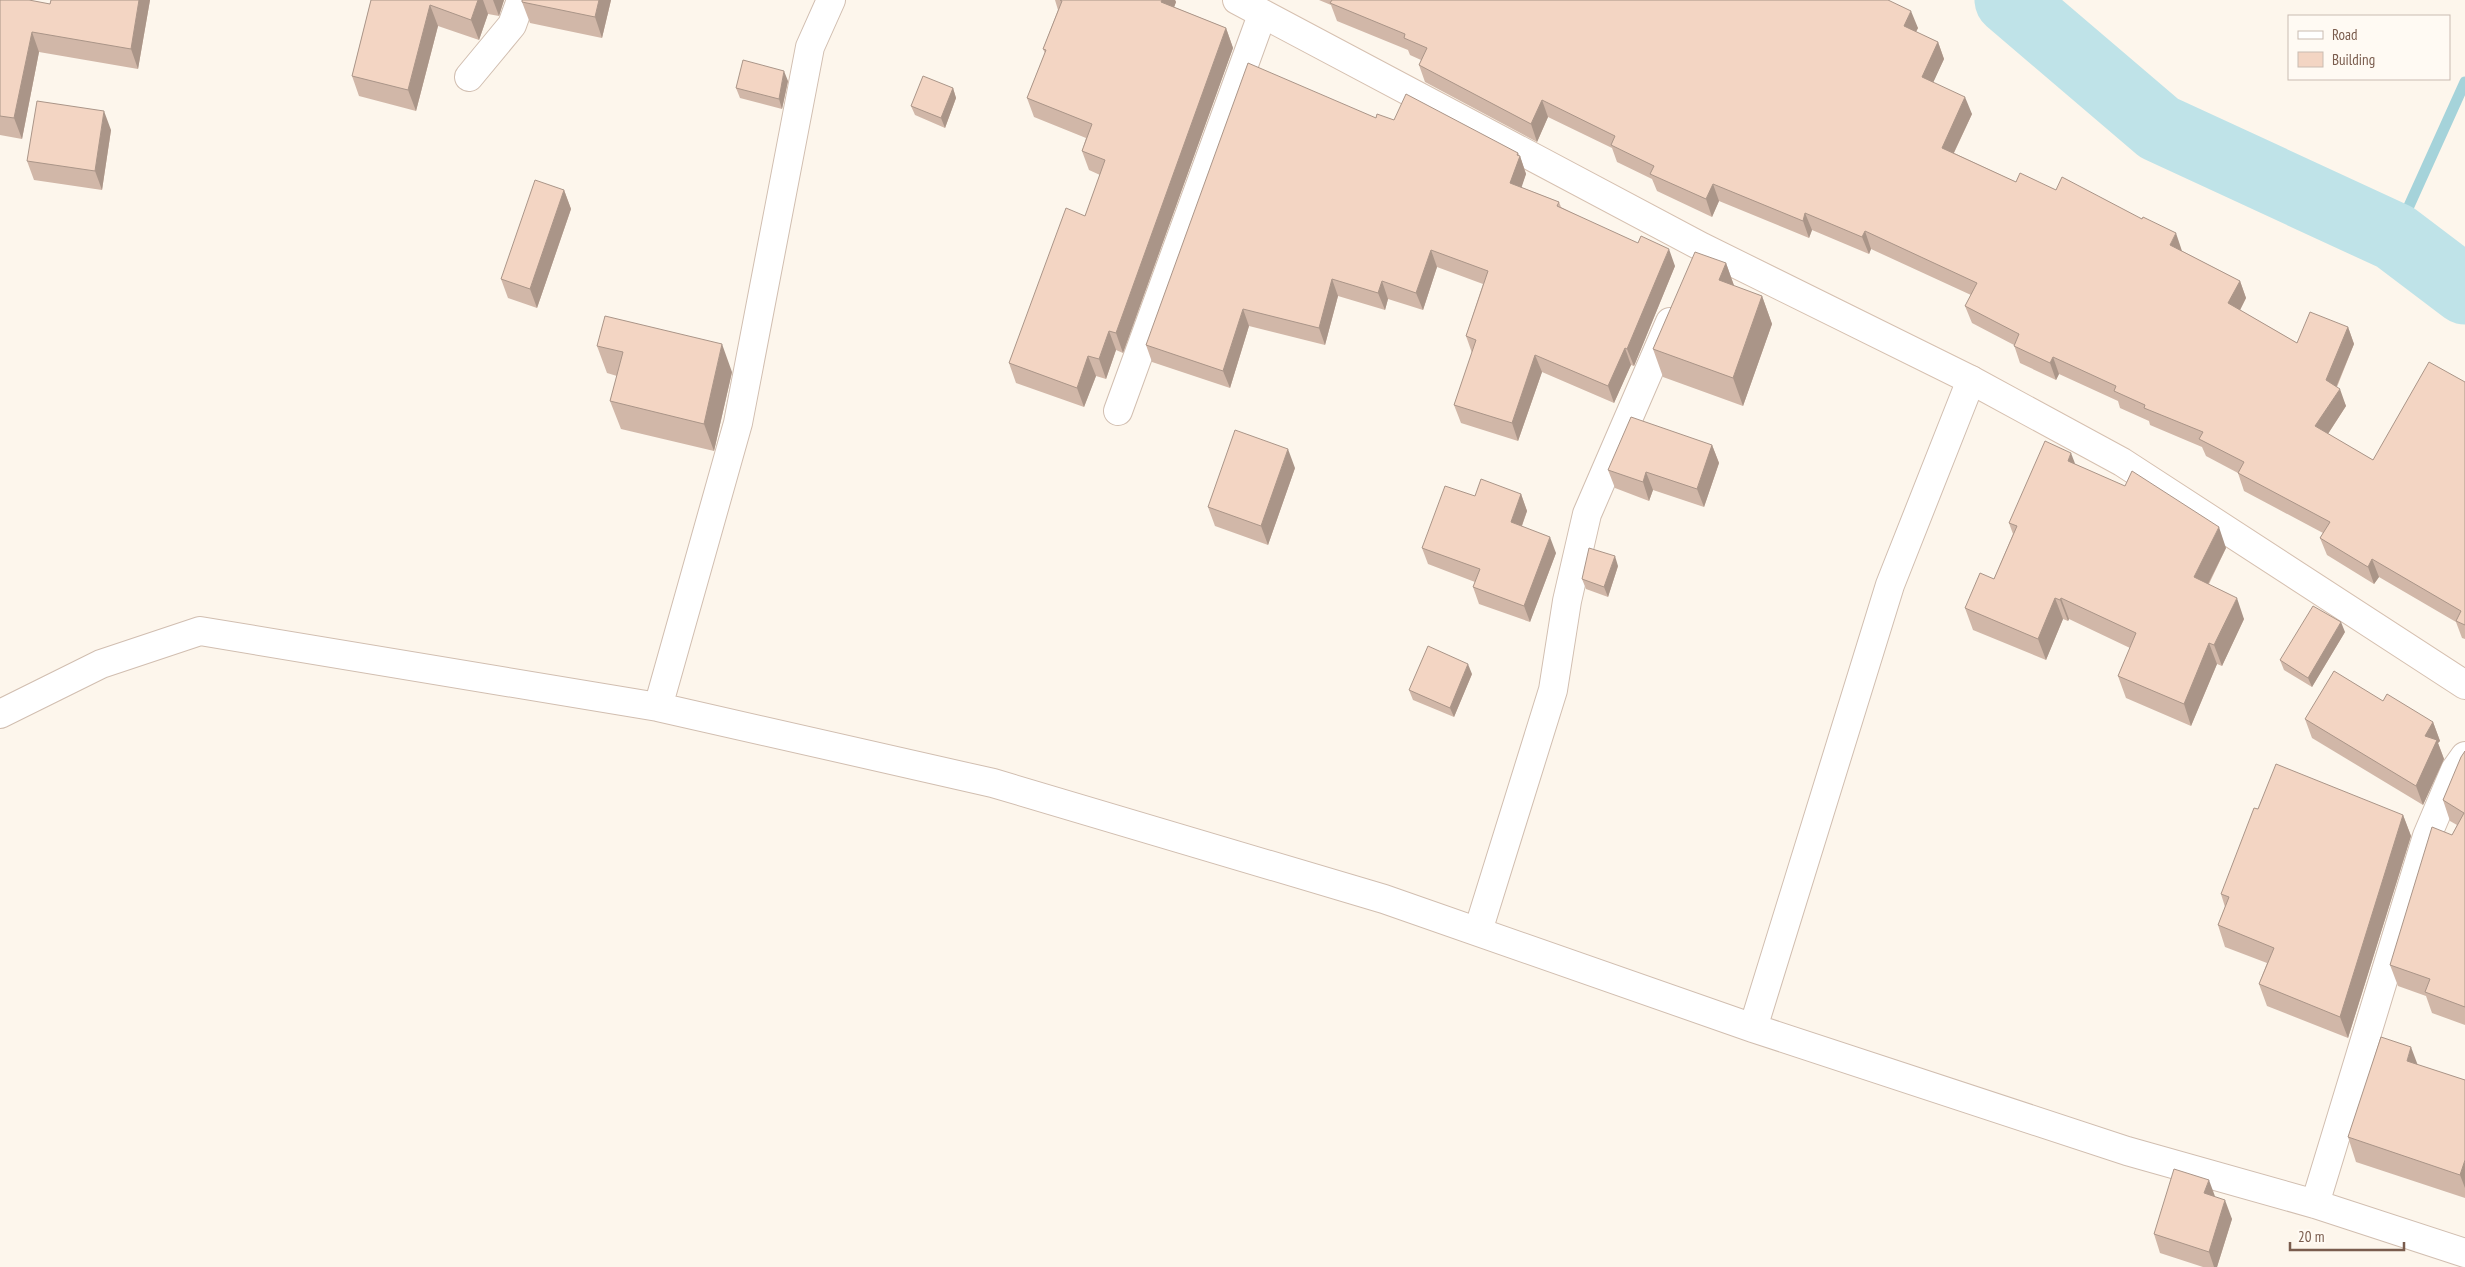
<svg xmlns="http://www.w3.org/2000/svg" width="2465" height="1267" font-family="'PT Sans Narrow',sans-serif">
<style>
.lines{fill:none;stroke-linecap:round;stroke-linejoin:round}
.stream{stroke:#a5d3da;stroke-width:11}
.river{stroke:#bfe3e8;stroke-width:69}
.street-casing{stroke:#d1beb0;stroke-width:30}
.secondary-casing{stroke:#d6c0b0;stroke-width:30}
.street{stroke:#fff;stroke-width:28}
.secondary{stroke:#fff;stroke-width:28}
.wall{fill:#d1b7a8}
.shaded-wall{fill:#aa9588}
.building{fill:#f3d5c3;stroke:#aa9588}
</style>
<rect width="100%" height="100%" fill="#fdf6ec"/>
<g class="lines">
<path class="stream" d="M2395 237 2465 82"/>
<path class="river" d="M2009 0 2159 128 2395 237 2465 290"/>
<defs>
<path id="street" d="M469 77 512 25 521 0
M1118 411 1262 15
M658 707 738 423 810 47 831 0
M0 714 101 664 200 631 658 707 993 783 1384 899 1753 1028 2127 1151 2315 1204 2465 1253
M1478 931 1553 690 1567 601 1587 514 1670 322
M1753 1028 1890 585 1971 380
M2315 1204 2427 836 2455 770 2465 756"/>
<path id="secondary" d="M1237 0 1702 247 1971 380 2122 462 2465 685"/>
</defs>
<use href="#street" class="street-casing"/>
<use href="#secondary" class="secondary-casing"/>
<use href="#street" class="street"/>
<use href="#secondary" class="secondary"/>
</g>
<path class="wall" d="M0 0 50 4 51 0H150L138 69 39 52 22 139 0 135Z
M371 0H504L499 16 488 14 479 40 438 26 416 111 359 96 352 76Z
M611 0 602 38 530 23 522 2Z
M1055 0H1175L1176 2 1174 7 1226 28 1233 48 1123 353 1116 350 1106 379 1096 376 1084 407 1016 383 1009 363 1085 216 1100 175 1089 170 1082 151 1086 138 1034 117 1027 98 1045 53 1043 49 1058 10Z
M1319 0H1888L1918 28 1916 32 1938 42 1944 59 1933 82 1972 114 1954 153 2016 182 2182 251 2240 281 2246 298 2240 310 2297 343 2348 327 2354 344 2337 387 2346 406 2328 434 2373 460 2465 382V639L2462 638 2456 622 2379 577 2374 584 2327 555 2320 538 2323 533 2244 491 2238 473 2206 456 2202 447 2150 425 2149 421 2120 408 2118 401 2059 374 2056 380 2020 363 2014 345 1972 323 1965 306 1971 295 1871 249 1869 254 1812 230 1809 238 1719 201 1712 217 1657 191 1652 179 1617 162 1612 148 1548 117 1537 142 1425 82 1419 65 1421 60 1410 55 1408 50 1337 21 1331 5Z
M788 81 782 109 740 98 736 88Z
M953 88 956 98 945 128 915 115 911 106Z
M1376 118 1518 153 1519 156H1520L1526 174 1521 187 1559 202 1561 207 1675 266 1634 366 1631 365 1614 403 1542 372 1518 441 1461 423 1454 405 1472 353 1466 336 1483 284 1437 267 1423 310 1388 299 1385 310 1338 296 1325 345 1249 326 1230 388 1152 362 1146 345Z
M111 130 102 190 34 180 27 161Z
M564 190 571 209 537 308 508 298 501 279Z
M1726 263 1734 286 1762 296 1772 324 1743 406 1663 377 1653 349Z
M597 346 732 372 714 451 621 429 610 401 617 376 607 373Z
M1712 445 1719 463 1704 507 1653 490 1649 501 1615 488 1608 470Z
M2075 464 2226 548 2209 584 2244 619 2222 666 2217 664 2191 726 2126 698 2118 676 2130 648 2069 619 2068 621 2063 619 2046 660 1973 630 1965 608 1994 579 2013 534 2009 523Z
M1295 468 1268 545 1215 526 1208 507Z
M1521 494 1527 511 1522 526 1556 553 1530 622 1479 604 1473 587 1475 582 1428 564 1422 548 1475 496Z
M1618 566 1608 597 1586 589 1582 579Z
M2345 632 2312 687 2284 670 2280 660Z
M1472 674 1454 717 1413 700 1409 690Z
M2383 701 2433 722 2440 741 2438 743 2444 759 2423 805 2312 738 2305 719Z
M2465 751V1025L2432 1013 2426 996 2398 986 2390 965 2457 825 2450 821 2443 800Z
M2258 809 2403 815 2411 836 2348 1038 2267 1006 2259 984 2267 963 2225 947 2218 925 2225 907 2221 894Z
M2418 1065 2465 1080V1198L2356 1162 2348 1137Z
M2214 1196 2232 1219 2217 1267H2203L2160 1253 2154 1234Z"/>
<path class="shaded-wall" d="M139 0H150L138 69 131 49Z
M478 0H483L488 14 479 40 471 20Z
M493 0H504L499 16Z
M599 0H611L602 38 595 17Z
M1162 0H1175L1176 2 1169 21 1161 2Z
M430 5 438 26 416 111 408 90Z
M1911 11 1918 28 1910 43 1904 26Z
M1226 28 1233 48 1123 353 1116 333Z
M32 32 39 52 22 139 14 118Z
M1938 42 1944 59 1928 94 1922 77Z
M784 71 788 81 782 109 779 99Z
M953 88 956 98 945 128 941 118Z
M1965 97 1972 114 1948 165 1942 148Z
M1542 100 1548 117 1537 142 1531 124Z
M104 111 111 130 102 190 95 171Z
M1518 153 1519 158 1520 156 1526 174 1517 201 1510 183Z
M1713 184 1719 201 1712 217 1706 199Z
M564 190 571 209 537 308 530 289Z
M1805 213 1812 230 1809 238 1803 221Z
M1865 231 1871 249 1869 254 1862 237Z
M2176 233 2182 251 2176 262 2170 245Z
M1669 249 1675 266 1634 366 1627 349Z
M1431 250 1437 267 1423 310 1416 293Z
M1726 263 1736 291 1719 280Z
M1332 279 1338 296 1325 345 1319 328Z
M1382 281 1388 299 1385 310 1378 293Z
M2240 281 2246 298 2235 320 2228 303Z
M1762 296 1772 324 1743 406 1733 378Z
M1243 309 1249 326 1230 388 1223 371Z
M2348 327 2354 344 2332 397 2326 380Z
M1109 331 1116 350 1106 379 1099 359Z
M722 344 732 372 714 451 704 424Z
M1625 348 1631 365 1614 403 1608 386Z
M1535 355 1542 372 1518 441 1512 423Z
M1088 356 1096 376 1084 407 1077 388Z
M2053 357 2059 374 2056 380 2050 363Z
M2340 389 2346 406 2322 443 2315 426Z
M1712 445 1719 463 1704 507 1697 489Z
M1288 449 1295 468 1268 545 1261 526Z
M2071 453 2079 474 2068 461Z
M1646 472 1653 490 1649 501 1643 482Z
M1521 494 1527 511 1517 539 1511 522Z
M2219 527 2226 548 2201 598 2194 577Z
M1550 537 1556 553 1530 622 1524 606Z
M1615 556 1618 566 1608 597 1604 587Z
M2372 559 2379 577 2374 584 2368 567Z
M2055 598 2063 619 2046 660 2038 639Z
M2061 598 2069 619 2068 621 2060 600Z
M2237 598 2244 619 2222 666 2214 645Z
M2341 622 2345 632 2312 687 2308 678Z
M2209 643 2217 664 2191 726 2184 704Z
M1468 664 1472 674 1454 717 1450 708Z
M2433 722 2440 741 2438 743 2444 759 2423 805 2416 786 2425 736Z
M2403 815 2411 836 2348 1038 2340 1017Z
M2411 1047 2420 1071 2407 1061Z
M2465 1160V1188L2460 1175Z
M2209 1180 2216 1199 2204 1193Z
M2225 1200 2232 1219 2217 1267H2214L2209 1252Z"/>
<path class="building" d="M0 0H29L50 4 51 0H139L131 49 32 32 14 118 0 116Z
M371 0H478L471 20 430 5 408 90 352 76Z
M522 0H599L595 17 522 2Z
M1060 0H1162L1161 2 1226 28 1116 333 1109 331 1099 359 1088 356 1077 388 1009 363 1066 208 1085 216 1105 160 1082 151 1092 124 1027 98 1046 50 1043 49 1062 1Z
M1332 0H1888L1911 11 1904 26 1938 42 1922 77 1965 97 1942 148 2016 182 2020 173 2056 190 2062 177 2142 219 2143 217 2176 233 2170 245 2240 281 2228 303 2297 343 2310 312 2348 327 2326 380 2340 389 2315 426 2373 460 2429 362 2465 382V625L2456 621 2461 611 2372 559 2368 567 2320 538 2330 522 2238 473 2244 462 2199 439 2203 432 2144 408 2145 405 2114 391 2116 386 2053 357 2050 363 2014 346 2019 334 1965 306 1977 283 1865 231 1862 237 1805 213 1803 221 1713 184 1706 199 1650 174 1654 166 1611 145 1615 136 1542 100 1531 124 1419 65 1427 48 1404 38 1405 34 1330 3Z
M743 60 784 71 779 99 736 88Z
M1248 63 1376 118 1377 114 1394 120 1406 94 1518 153 1517 155 1520 156 1510 183 1559 202 1557 206 1638 243 1641 236 1669 249 1627 349 1625 348 1608 386 1535 355 1512 423 1454 405 1476 340 1466 336 1488 271 1431 250 1416 293 1382 281 1378 293 1332 279 1319 328 1243 309 1223 371 1146 345Z
M923 76 953 88 941 118 911 106Z
M37 101 104 111 95 171 27 161Z
M535 180 564 190 530 289 501 279Z
M1695 252 1726 263 1719 280 1762 296 1733 378 1653 349Z
M605 316 722 344 704 424 610 401 623 352 597 346Z
M1631 417 1712 445 1697 489 1646 472 1643 482 1608 470Z
M1235 430 1288 449 1261 526 1208 507Z
M2045 441 2071 453 2068 461 2125 486 2132 471 2219 527 2194 577 2237 598 2214 645 2209 643 2184 704 2118 676 2136 633 2061 598 2060 600 2055 598 2038 639 1965 608 1980 573 1994 579 2017 526 2009 523Z
M1481 479 1521 494 1511 522 1550 537 1524 606 1473 587 1480 569 1422 548 1445 486 1475 496Z
M1589 548 1615 556 1604 587 1582 579Z
M2313 606 2341 622 2308 678 2280 660Z
M1428 646 1468 664 1450 708 1409 690Z
M2334 671 2383 701 2387 694 2433 722 2425 736 2437 740 2416 786 2305 719Z
M2465 751V1007L2425 992 2430 979 2390 965 2432 827 2452 835 2464 813 2443 800 2461 757Z
M2276 764 2403 815 2340 1017 2259 984 2274 948 2218 925 2229 897 2221 894 2254 808 2258 809Z
M2381 1037 2411 1047 2407 1061 2465 1080V1160L2460 1175 2348 1137Z
M2174 1169 2209 1180 2204 1193 2225 1200 2209 1252 2154 1234Z"/>
<rect x="2288" y="15" width="162" height="65" fill="#fffaf3" stroke="#cabbb1"/>
<rect x="2298" y="31" width="25" height="8" fill="#ffffff" stroke="#cabbb1"/>
<text x="2332" y="40" font-size="15" fill="#7a5c4d">Road</text>
<rect x="2298" y="52" width="25" height="15" fill="#f3d5c3" stroke="#cabbb1"/>
<text x="2332" y="65" font-size="15" fill="#7a5c4d">Building</text>
<path d="M2290 1242v8h114v-8" fill="none" stroke="#7a5c4d" stroke-width="2.5"/>
<text x="2298" y="1242" font-size="15" fill="#7a5c4d" stroke="#fffaf3" stroke-width="4" paint-order="stroke">20 m</text>
</svg>
